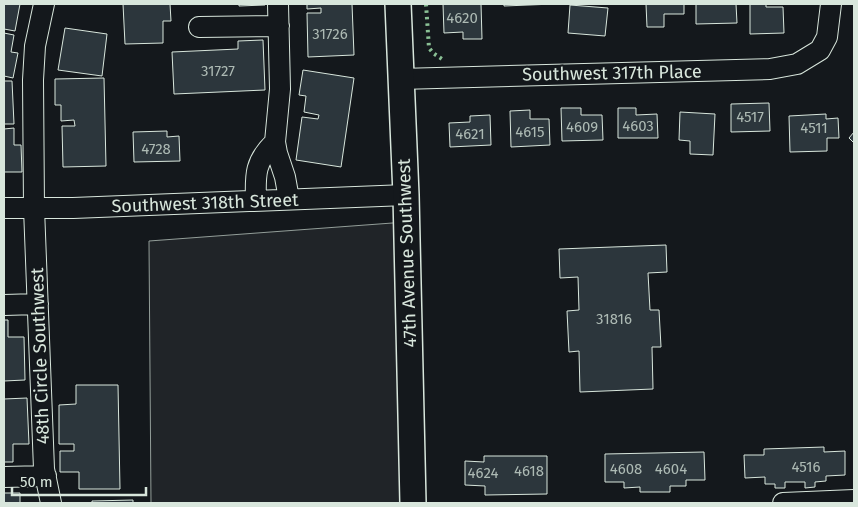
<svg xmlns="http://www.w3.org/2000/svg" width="858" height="507" font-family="'Fira Sans',sans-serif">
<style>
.green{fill:#202428;stroke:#939e99}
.building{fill:#2c363c;stroke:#d8e6dc}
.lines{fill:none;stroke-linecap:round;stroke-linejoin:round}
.minor-casing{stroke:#d8e6dc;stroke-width:22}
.major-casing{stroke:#d8e6dc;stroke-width:28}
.minor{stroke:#14181c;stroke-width:20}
.major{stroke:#14181c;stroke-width:25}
.hedge{stroke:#8ac095;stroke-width:4;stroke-dasharray:2.5 4;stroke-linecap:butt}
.labels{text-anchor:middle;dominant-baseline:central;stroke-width:4;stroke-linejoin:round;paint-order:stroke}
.number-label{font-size:15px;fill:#adbab4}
.street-label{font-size:18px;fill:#d8e6dc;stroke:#14181c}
</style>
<rect width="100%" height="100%" fill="#14181c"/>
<path class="green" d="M406 222 404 503H151L149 241Z"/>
<path class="building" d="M4 4H20L15 31 4 29Z
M123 4H170L171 21H163V43L125 44Z
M239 4H265V5L239 6Z
M307 4H352L354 55 308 57 307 13H321V8L307 9Z
M443 4H481L482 39H463V32L444 33Z
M504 4H554L504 6Z
M646 4H684V14H664V27H647Z
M696 4H736L737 23 696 24Z
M750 4H766V7H783L784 33 750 34Z
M570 5 608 8 605 36 568 33Z
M65 28 107 34 102 76 58 70Z
M4 33 14 35 11 52 18 53 13 78 4 76Z
M263 40 265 90 174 94 172 52 238 49V41Z
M303 70 354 78 341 167 296 160 302 117 318 119 319 115 304 112 306 96 299 95Z
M104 78 106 166 63 167 62 126H75L74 120 61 121V105H55V79Z
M4 81H12L14 124H4Z
M769 103 770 131 731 132V104Z
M561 108H581V115H602L603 140 562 141Z
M618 108H636V115L657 114 658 138H618Z
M530 110V119H549L550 145 511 147 510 111Z
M680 112 715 114 713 155 690 154V141L679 140Z
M826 114V119L838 118 839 138H827V151L790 152 789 116Z
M490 115 491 145 450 147 449 123 470 122V116Z
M14 128V145H21L22 172H4V129Z
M167 131V137L179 136 180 161 134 162 133 132Z
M854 132V143L849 138Z
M666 245 667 272 648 273 650 310H659L661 347H652L653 389 580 392 579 351 569 352 567 311 579 310 578 277 560 278 559 249Z
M4 320H8V337H24L25 380 4 381Z
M76 385H118L120 489H79V472H60V451H74V444H59V405L76 404Z
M27 398 29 444H13V462H4V399Z
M824 447V452L845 451V475L826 476V481L815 482V487L805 488V482H785V488H775V484H765V477L745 478 744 455H764V449Z
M704 452 705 480H686V486H670V492H640V487L624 488V482H605V454Z
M484 456H547V494L485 495V486L465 485V461L484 462Z
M4 493H20V503H4Z
M133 500V503H92V501Z"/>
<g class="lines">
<defs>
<path id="minor" d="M44 4 35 46 33 80 34 208 44 469 51 503
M278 4 280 89 275 142 277 153 285 177 289 199
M199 27 279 26
M400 79 770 69 797 64 820 50 827 37 831 4
M256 201C255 174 255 161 275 142
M4 208H73L406 195
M4 305 38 304
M4 477 46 476
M783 503 854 500"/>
<path id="major" d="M398 4 406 195 413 503"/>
</defs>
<use href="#minor" class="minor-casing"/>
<use href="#major" class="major-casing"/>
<use href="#minor" class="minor"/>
<use href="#major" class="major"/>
<path class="hedge" d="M426 4 429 48 433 53 442 59"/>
</g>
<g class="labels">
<g class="number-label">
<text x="462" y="18">4620</text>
<text x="330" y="34">31726</text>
<text x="218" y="71">31727</text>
<text x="750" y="117">4517</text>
<text x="638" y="126">4603</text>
<text x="582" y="127">4609</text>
<text x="814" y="128">4511</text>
<text x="530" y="132">4615</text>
<text x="470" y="134">4621</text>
<text x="156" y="149">4728</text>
<text x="614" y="319">31816</text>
<text x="806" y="467">4516</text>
<text x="626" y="469">4608</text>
<text x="671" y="469">4604</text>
<text x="529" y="471">4618</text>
<text x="483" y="473">4624</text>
</g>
<g class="street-label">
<text transform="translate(612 73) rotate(-1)">Southwest 317th Place</text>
<text transform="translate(205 203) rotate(-2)">Southwest 318th Street</text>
<text transform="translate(407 253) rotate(-92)">47th Avenue Southwest</text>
<text transform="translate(40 356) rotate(-92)">48th Circle Southwest</text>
</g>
</g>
<rect width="858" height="507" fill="none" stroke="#d8e6dc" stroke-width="10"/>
<path d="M12 487v8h134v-8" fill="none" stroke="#d8e6dc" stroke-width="2.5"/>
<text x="20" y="487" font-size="15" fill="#d8e6dc" stroke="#14181c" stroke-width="4" paint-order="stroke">50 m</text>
</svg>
